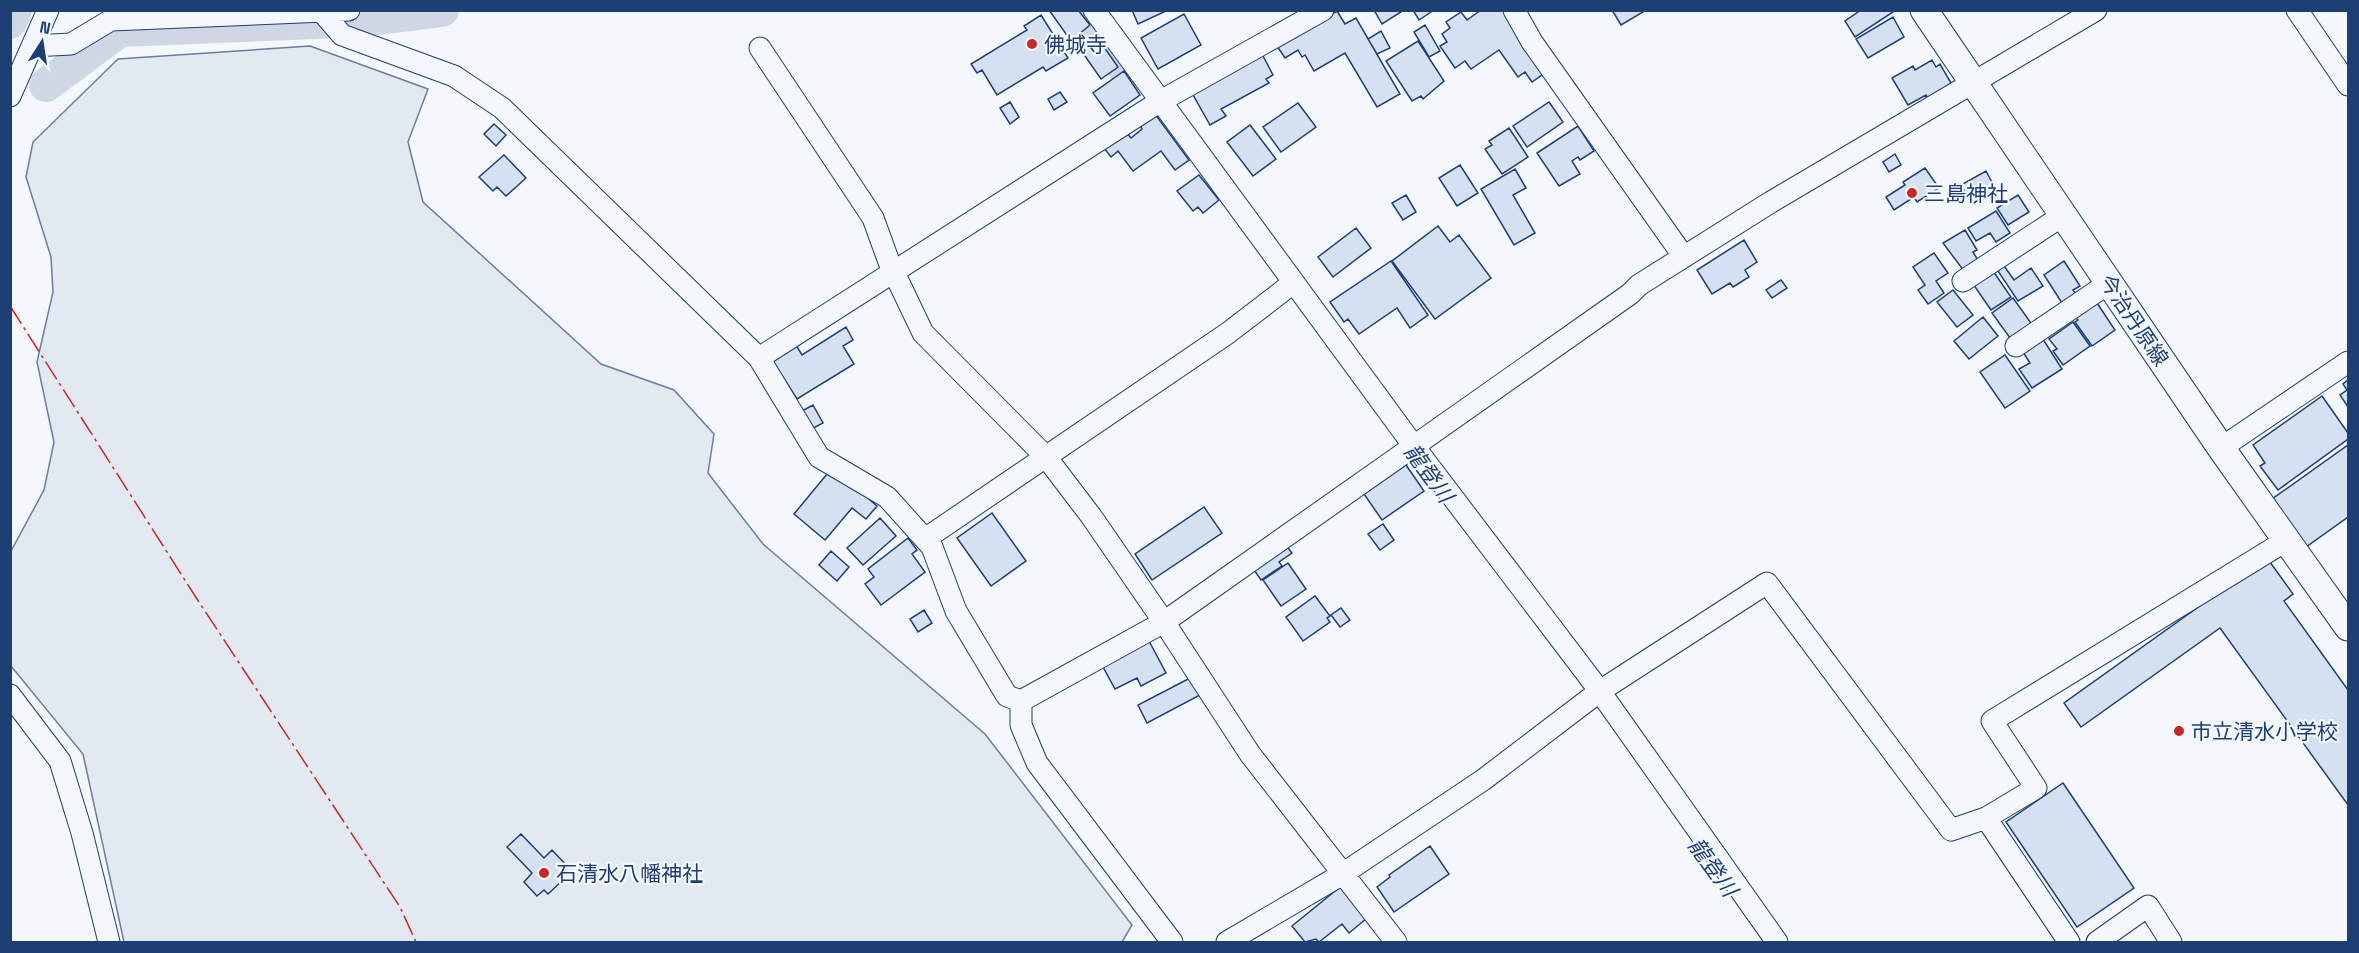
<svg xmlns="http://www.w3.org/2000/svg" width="2359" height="953" font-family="'Space Grotesk','Noto Sans JP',sans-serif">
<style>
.green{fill:#e3e9f0;stroke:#687fa3;stroke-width:1.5}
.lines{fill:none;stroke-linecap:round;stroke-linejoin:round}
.river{stroke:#cfd7e4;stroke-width:34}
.building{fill:#d5e0f0;stroke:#1d3f73;stroke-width:1.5}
.minor-casing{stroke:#1d3f73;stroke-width:23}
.major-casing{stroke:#1d3f73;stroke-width:29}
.minor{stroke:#f4f7fb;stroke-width:21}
.major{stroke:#f4f7fb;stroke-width:27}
.power{stroke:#c62828;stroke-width:1.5;stroke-dasharray:21 4.5 3 4.5;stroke-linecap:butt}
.poi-dot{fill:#c62828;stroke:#f4f7fb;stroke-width:2}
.labels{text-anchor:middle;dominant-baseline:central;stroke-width:4.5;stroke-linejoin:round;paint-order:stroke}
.poi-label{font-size:21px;fill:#1d3f73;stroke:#f4f7fb;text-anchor:start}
.street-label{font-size:21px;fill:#1d3f73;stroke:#f4f7fb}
.water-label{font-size:22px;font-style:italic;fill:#1d3f73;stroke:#f4f7fb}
</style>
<rect width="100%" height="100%" fill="#f4f7fb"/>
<path class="green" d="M310 46 428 89 408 142 423 202 601 364 674 390 714 434 708 473 763 544 985 734 1132 925 1122 942H124L83 754 11 666 10 553 44 490 54 442 37 362 53 292 51 257 26 177 33 142 118 59Z"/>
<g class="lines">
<path class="river" d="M1081 10 1130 75
M10 22 15 10
M46 85 120 30 363 20 442 10"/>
</g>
<path class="building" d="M1049 10H1078L1090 25 1071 41Z
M1132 10H1166V11L1138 24Z
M1374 10H1404L1382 24Z
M1413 10H1434L1419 20Z
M1481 10H1508L1549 70 1532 82 1525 72 1518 77 1499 50 1471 69 1465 61 1455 68 1440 46 1447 42 1442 34 1450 28 1446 22 1461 12 1467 20Z
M1612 10H1642L1643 12 1621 25Z
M1861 10H1892L1893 12 1855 37 1845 21Z
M1337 11 1345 24 1356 18 1400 94 1377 107 1345 53 1314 71 1305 55 1302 57 1298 50 1285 58 1277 46Z
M1184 14 1201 45 1158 69 1141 38Z
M1041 15 1068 58 1046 71 1043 67 997 95 982 70 977 73 971 64 1027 30 1024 26Z
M1893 17 1904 37 1868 58 1856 39Z
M1425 25 1440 51 1429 57 1414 32Z
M1381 31 1390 48 1377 54 1368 39Z
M1095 34 1118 67 1101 79 1078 46Z
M1418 41 1444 81 1423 99 1421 96 1412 101 1386 61Z
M1262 54 1273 75 1266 79 1269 83 1221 109 1226 116 1210 125 1192 93Z
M1932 60 1936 67 1940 64 1951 83 1947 86 1950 91 1930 103 1926 95 1908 105 1892 78 1913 66 1915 70Z
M1124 71 1140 95 1110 116 1093 93Z
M1060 92 1067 102 1054 110 1048 99Z
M1010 102 1019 117 1010 124 1000 108Z
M1549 102 1563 122 1527 147 1513 126Z
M1298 103 1316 127 1281 152 1263 127Z
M1155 114 1189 160 1175 170 1161 151 1133 171 1118 151 1111 157 1104 148 1126 132 1131 138 1142 129 1140 125Z
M494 124 506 135 496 146 484 134Z
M1250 125 1276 159 1253 176 1227 142Z
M1578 126 1594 151 1580 160 1578 157 1572 161 1580 174 1559 186 1537 153Z
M1509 128 1528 157 1502 174 1485 149 1492 145 1489 141Z
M1895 154 1901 165 1889 172 1883 162Z
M504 155 526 178 506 196 497 187 493 191 479 177Z
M1460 165 1478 193 1457 206 1439 178Z
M1925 168 1939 188 1917 202 1914 197 1894 210 1886 197 1905 185 1903 182Z
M1515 169 1526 188 1513 195 1535 233 1514 245 1481 189Z
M1986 171 1996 190 1972 204 1961 185Z
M1199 175 1219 200 1203 213 1198 207 1193 211 1177 191Z
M1406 195 1416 212 1403 220 1392 203Z
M2018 195 2029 212 2008 225 1997 208Z
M1996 211 2010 233 1996 242 1990 233 1976 241 1968 228Z
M1438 226 1450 242 1459 235 1491 278 1435 319 1392 261Z
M1356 228 1371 248 1333 277 1318 257Z
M1965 230 1977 250 1973 252 1979 262 1964 271 1943 243Z
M1744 240 1757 262 1745 270 1749 277 1733 287 1730 283 1712 294 1697 270Z
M1934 253 1948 273 1936 281 1944 293 1928 304 1918 290 1925 285 1913 267Z
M1391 261 1428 315 1410 328 1397 308 1359 334 1348 319 1344 322 1330 302Z
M2064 261 2080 286 2073 290 2076 294 2062 303 2044 275Z
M2002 263 2014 280 2031 268 2043 286 2018 301 1996 268Z
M1993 271 2011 297 1991 310 1973 284Z
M1781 280 1787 288 1772 298 1766 290Z
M1953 290 1973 315 1957 327 1937 302Z
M2013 298 2031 323 2010 338 1992 313Z
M2097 303 2115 330 2092 346 2075 322 2078 320 2076 318Z
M1983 317 1998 336 1969 359 1954 341Z
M2073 322 2090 346 2063 365 2053 351 2057 349 2049 339Z
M846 327 853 340 843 346 854 364 797 399 772 360 796 345 802 355Z
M2041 336 2062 369 2032 388 2019 369 2030 363 2021 349Z
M2005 355 2030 391 2005 408 1980 372Z
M2348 380V407L2340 395 2347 390 2343 384Z
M2322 396 2348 433V439L2278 490 2260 466 2265 463 2253 445Z
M813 405 823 423 810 430 800 412Z
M2348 445V517L2306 547 2272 499Z
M1406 465 1424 491 1382 520 1364 494Z
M832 468 877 506 866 519 852 508 825 540 794 514Z
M1204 507 1222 533 1152 580 1135 554Z
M992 513 1026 561 991 586 957 538Z
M880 518 896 536 863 565 847 548Z
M1383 524 1394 540 1380 550 1368 534Z
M908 538 917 550 912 554 925 572 881 605 865 584 874 577 868 569Z
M1285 544 1292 553 1279 562 1282 566 1261 580 1252 567Z
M831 551 849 567 837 581 819 565Z
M2267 558 2293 594 2284 601 2348 690V805L2220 628 2081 727 2064 703Z
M1288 563 1306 589 1281 606 1263 580Z
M1315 596 1330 616 1327 618 1330 622 1303 641 1286 617Z
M1341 608 1350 620 1340 627 1331 615Z
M924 610 932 623 918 632 910 619Z
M1149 641 1166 673 1141 686 1137 678 1115 689 1102 665Z
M1190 678 1200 695 1147 723 1138 705Z
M2063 783 2134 888 2077 927 2006 822Z
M521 834 544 858 552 850 568 867 558 876 562 881 548 894 544 890 537 896 524 882 532 873 507 847Z
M1430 846 1449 874 1394 912 1377 887 1390 877 1389 875Z
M1340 887 1366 919 1349 933 1342 924 1319 942 1316 939 1305 942 1292 926Z"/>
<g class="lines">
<defs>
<path id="minor" d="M1094 10 1413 445 1596 686 1777 942
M1514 10 1532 42 1684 257
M2297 10 2348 85
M323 13 342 35 454 76 502 108 759 358 819 457 887 497 932 547 956 611 1007 696 1021 701 1164 622 1630 294 1639 285 1771 202 2096 10
M33 46 71 44 111 20 349 10
M760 48 873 218 889 262 923 333 1046 457 1091 516 1164 622 1250 754 1396 942
M10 96 48 10
M1963 281 2062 216
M2016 346 2109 283
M759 358 1159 102 1323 10
M2221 448 2348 362
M925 539 1228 333 1293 283
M10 695 60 761 82 833 109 942
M1021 701V725L1037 763 1172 942
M1986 818 2069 942
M1227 942 1341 875 1483 780 1600 691 1767 583 1951 830 1986 818 2036 788 1992 721 2287 540
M2097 942 2148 906 2171 942"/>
<path id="major" d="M1924 10 2221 448 2348 627"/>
</defs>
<use href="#minor" class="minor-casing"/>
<use href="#major" class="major-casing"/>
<use href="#minor" class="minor"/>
<use href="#major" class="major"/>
<path class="power" d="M10 306 197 599 400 907 416 942"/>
</g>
<g class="poi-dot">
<circle cx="1032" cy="44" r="6"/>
<circle cx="1912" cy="193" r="6"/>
<circle cx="2179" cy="731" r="6"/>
<circle cx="544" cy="873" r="6"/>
</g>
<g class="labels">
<g class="poi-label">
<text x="1044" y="44">佛城寺</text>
<text x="1924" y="193">三島神社</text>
<text x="2191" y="731">市立清水小学校</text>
<text x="556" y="873">石清水八幡神社</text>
</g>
<g class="street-label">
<text transform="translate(2134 320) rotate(56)">今治丹原線</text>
</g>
<g class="water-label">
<text transform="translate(1429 473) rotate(54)">龍登川</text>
<text transform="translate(1713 867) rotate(54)">龍登川</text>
</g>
</g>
<rect width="2359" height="953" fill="none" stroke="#1d3f73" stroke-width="24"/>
<g transform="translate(42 42) rotate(12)" stroke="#f4f7fb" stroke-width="4.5" paint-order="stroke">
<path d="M0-4.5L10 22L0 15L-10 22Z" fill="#1d3f73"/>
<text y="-9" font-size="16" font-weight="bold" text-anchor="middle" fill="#1d3f73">N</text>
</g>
</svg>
